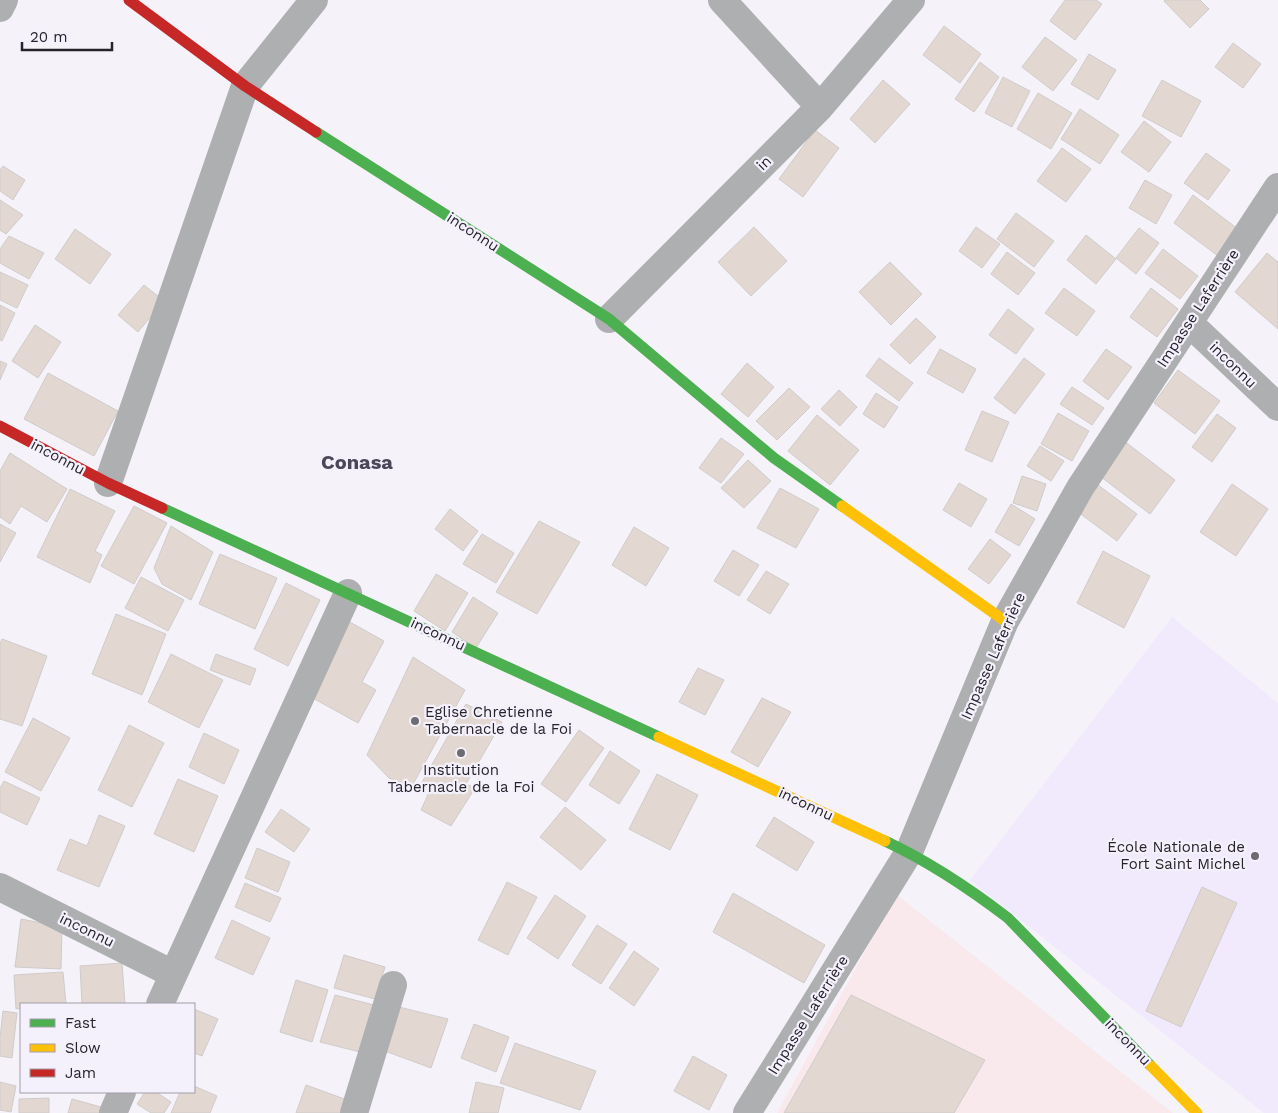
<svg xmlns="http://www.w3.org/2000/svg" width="1278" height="1113" font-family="'Work Sans',sans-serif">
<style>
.industrial{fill:#f9e9ed}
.built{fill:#f0eafc}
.building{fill:#e2d8d1;stroke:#d0cbcb}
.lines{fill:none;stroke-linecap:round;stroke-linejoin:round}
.street{stroke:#aeafb1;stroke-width:28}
.fast{stroke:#4caf50;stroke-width:11}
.slow{stroke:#ffc107;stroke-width:11}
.jam{stroke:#c62828;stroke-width:11}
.poi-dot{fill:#6e6c73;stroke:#f4f0fc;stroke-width:2}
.labels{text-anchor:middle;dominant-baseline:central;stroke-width:4.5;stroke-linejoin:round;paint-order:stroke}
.street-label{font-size:15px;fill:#26232b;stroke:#f4f0fc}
.poi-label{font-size:15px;fill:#26232b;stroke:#f4f0fc;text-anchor:start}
.district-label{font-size:20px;font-weight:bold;fill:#4c4758;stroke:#f4f0fc}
</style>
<rect width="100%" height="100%" fill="#f5f3f9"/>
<path class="industrial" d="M896 894 1173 1113H777Z"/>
<path class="built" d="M1172 617 1278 703V1113H1264L970 880Z"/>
<path class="building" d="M1065 0H1096L1102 4 1075 40 1050 21Z
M1165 0H1200L1209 9 1190 28 1164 1Z
M944 26 981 54 960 83 923 55Z
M1045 37 1077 60 1053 91 1022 67Z
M1233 43 1261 64 1243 88 1215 67Z
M1089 54 1116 70 1098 100 1071 84Z
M980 62 999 77 974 112 955 99Z
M1003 77 1030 91 1012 127 985 113Z
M883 80 910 104 875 143 850 119Z
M1162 80 1201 101 1181 137 1142 116Z
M1038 93 1072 113 1051 149 1017 129Z
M1080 109 1119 135 1100 164 1061 139Z
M1144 121 1171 142 1149 172 1121 152Z
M815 130 839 148 803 197 779 179Z
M1062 148 1091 169 1066 202 1037 181Z
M1206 153 1230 170 1208 200 1184 183Z
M3 166 25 180 13 200 0 191V170Z
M1145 180 1172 195 1156 224 1129 208Z
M1193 195 1238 229 1218 256 1174 223Z
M0 200 23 215 6 234 0 230Z
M1016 213 1054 241 1034 267 997 239Z
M754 227 787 261 751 296 718 262Z
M976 227 1000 244 982 268 959 251Z
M1139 228 1159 243 1136 274 1116 258Z
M75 229 111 254 90 284 55 259Z
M1086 235 1116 259 1096 284 1067 260Z
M9 236 44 253 29 279 0 263V249Z
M1163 249 1198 276 1180 299 1145 273Z
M1007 252 1035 273 1018 295 991 274Z
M1267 253 1278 262V329L1235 292Z
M890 262 922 294 891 325 859 292Z
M0 272 28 285 17 308 0 300Z
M144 285 164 301 138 332 118 315Z
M1064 288 1095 311 1077 336 1045 313Z
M1151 288 1178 309 1157 337 1130 317Z
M0 305 15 313 2 341 0 340Z
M1008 309 1034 329 1016 354 989 335Z
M916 318 936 337 910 364 890 345Z
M35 325 61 342 38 378 12 361Z
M940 349 976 369 963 393 927 373Z
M1106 349 1132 367 1108 400 1083 381Z
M879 358 913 383 899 401 866 376Z
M1024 358 1045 374 1015 414 994 398Z
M0 361 7 364 0 380Z
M747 363 774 387 748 417 721 394Z
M1178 370 1220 401 1195 434 1154 403Z
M48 373 118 411 94 456 24 419Z
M1072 387 1104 408 1092 425 1060 404Z
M789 388 810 407 777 440 756 421Z
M839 390 857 407 840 426 821 409Z
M876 393 898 407 884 428 863 414Z
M982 411 1009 422 992 462 965 450Z
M1058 413 1089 431 1072 461 1041 444Z
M1217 414 1236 428 1212 462 1192 447Z
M817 415 859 450 830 485 788 451Z
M1119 437 1175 480 1150 514 1093 471Z
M721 438 744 454 721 483 699 468Z
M1040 446 1064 461 1051 481 1027 466Z
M10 453 67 489 47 522 21 506 10 524 0 517V471Z
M748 460 771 481 744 508 721 488Z
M1022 476 1046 484 1037 511 1013 503Z
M959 483 987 499 971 527 943 510Z
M1232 484 1268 509 1236 556 1200 532Z
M1098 485 1137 514 1117 541 1078 512Z
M780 488 819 509 796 548 757 528Z
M70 489 115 511 95 551 102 555 90 583 37 557Z
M1011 504 1035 519 1019 546 995 532Z
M134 506 167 523 134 584 101 566Z
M450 509 478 531 463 551 435 529Z
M539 521 580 542 537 614 496 592Z
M0 524 16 533 0 562Z
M171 526 213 552 191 600 162 584 154 568Z
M634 527 669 548 646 586 612 565Z
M482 534 514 553 496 583 463 564Z
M990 539 1011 555 989 584 968 569Z
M733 550 759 565 739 596 714 581Z
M1103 551 1150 576 1124 628 1077 603Z
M220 554 277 578 255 629 199 604Z
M766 571 789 584 770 614 747 600Z
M436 574 468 593 445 631 414 611Z
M141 577 184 600 168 631 125 608Z
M286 583 320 600 288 666 254 649Z
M473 597 498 613 476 648 452 632Z
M116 614 166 634 142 695 92 674Z
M348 621 384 641 362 682 376 690 358 723 309 696Z
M2 639 47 656 22 726 0 719V644Z
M171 654 223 680 199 728 148 702Z
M216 654 256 669 250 685 210 670Z
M413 657 465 690 412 786 389 778 367 755Z
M698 668 724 680 705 715 679 702Z
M762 698 791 712 758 767 731 752Z
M466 704 502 722 466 784 475 788 451 826 421 810 430 790 421 784Z
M33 718 70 738 41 791 5 772Z
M129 725 164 743 132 807 98 790Z
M579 730 604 748 566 802 541 784Z
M204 733 239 750 224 784 189 767Z
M610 751 640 771 619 804 589 785Z
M657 774 698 795 670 850 629 829Z
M178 779 218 796 194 852 154 834Z
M4 781 40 798 27 825 0 812V788Z
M565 807 606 840 581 870 540 837Z
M281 809 310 829 294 852 265 832Z
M99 815 125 826 99 887 57 870 70 839 87 846Z
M774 817 814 842 797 871 756 846Z
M257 848 290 862 278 892 245 878Z
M507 882 537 897 508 955 478 940Z
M245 883 281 898 270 922 235 907Z
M1202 887 1237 903 1181 1027 1146 1011Z
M733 893 825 945 804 983 713 932Z
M555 895 586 916 558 959 527 938Z
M21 919 62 927 61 969 15 967Z
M232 920 270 938 253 975 215 958Z
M597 925 627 944 601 984 572 965Z
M634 951 659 969 634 1006 609 988Z
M344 955 385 967 375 999 334 988Z
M122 963 125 1004H82L80 966Z
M63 972 66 1004H21V1008L16 1009 14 975Z
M296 980 328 990 312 1042 280 1032Z
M335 995 374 1005 360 1052 320 1042Z
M851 995 985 1060 954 1113H784Z
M399 1007 448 1019 431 1068 385 1051Z
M194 1009 218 1019 202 1056 194 1053Z
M3 1011 17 1013 12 1058 0 1056V1038Z
M474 1024 509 1037 496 1072 461 1058Z
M515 1043 596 1071 580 1110 500 1083Z
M693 1056 727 1075 709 1110 674 1091Z
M0 1082 16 1086 11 1112 0 1110Z
M476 1082 504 1088 498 1113H469Z
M306 1085 350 1101 346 1113H296Z
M194 1086 217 1096 210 1113H171L180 1092H194Z
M145 1092H156L171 1102 164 1113H151L137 1104Z
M49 1098V1113H19V1099Z
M72 1099 101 1107 99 1113H68Z"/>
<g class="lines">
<path class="street" d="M722 0 820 107
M0 8 4 0
M609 319 820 107 911 0
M1189 323 1278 407
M108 483 245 86 314 0
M0 887 173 974
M160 1004 348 593
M113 1113 122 1092
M354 1113 393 985
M747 1113 909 852 1005 621 1080 488 1278 187"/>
<path class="fast" d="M316 132 609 319 774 458 842 506
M162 508 659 737
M885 841C928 861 970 889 1008 918L1151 1066"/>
<path class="slow" d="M842 506 1005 621
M659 737 885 841
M1151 1066 1197 1113"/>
<path class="jam" d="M129 0 245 86 316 132
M0 426 108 483 162 508"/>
</g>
<g class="poi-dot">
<circle cx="415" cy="721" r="5"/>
<circle cx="461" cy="753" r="5"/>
<circle cx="1255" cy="856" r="5"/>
</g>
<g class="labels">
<g class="street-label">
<text transform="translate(764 163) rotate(-45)">in</text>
<text transform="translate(473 232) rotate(33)">inconnu</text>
<text transform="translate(1198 308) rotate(-57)">Impasse Laferrière</text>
<text transform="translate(1233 365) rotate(44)">inconnu</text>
<text transform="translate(58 457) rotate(28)">inconnu</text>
<text transform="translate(438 634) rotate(25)">inconnu</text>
<text transform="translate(993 656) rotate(-66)">Impasse Laferrière</text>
<text transform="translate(806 804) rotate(25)">inconnu</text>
<text transform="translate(87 930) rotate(26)">inconnu</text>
<text transform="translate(808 1015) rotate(-58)">Impasse Laferrière</text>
<text transform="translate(1128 1042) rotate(46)">inconnu</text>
</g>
<g class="poi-label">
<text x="425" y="712">Eglise Chretienne<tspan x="425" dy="17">Tabernacle de la Foi</tspan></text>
<text x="461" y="770" text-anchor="middle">Institution<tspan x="461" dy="17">Tabernacle de la Foi</tspan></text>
<text x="1245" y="847" text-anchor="end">École Nationale de<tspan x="1245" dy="17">Fort Saint Michel</tspan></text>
</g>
<g class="district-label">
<text x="357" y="462">Conasa</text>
</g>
</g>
<rect x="20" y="1003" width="175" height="90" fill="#f4f0fc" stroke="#a29ea8"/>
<rect x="30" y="1019" width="25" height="8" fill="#4caf50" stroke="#a29ea8"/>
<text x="65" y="1028" font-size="15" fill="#26232b">Fast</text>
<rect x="30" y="1044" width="25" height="8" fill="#ffc107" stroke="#a29ea8"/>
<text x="65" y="1053" font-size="15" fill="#26232b">Slow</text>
<rect x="30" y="1069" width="25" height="8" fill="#c62828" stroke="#a29ea8"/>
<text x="65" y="1078" font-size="15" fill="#26232b">Jam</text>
<path d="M22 42v8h90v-8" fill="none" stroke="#26232b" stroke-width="2.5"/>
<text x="30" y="42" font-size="15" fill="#26232b" stroke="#f4f0fc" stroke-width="4" paint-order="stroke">20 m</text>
</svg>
